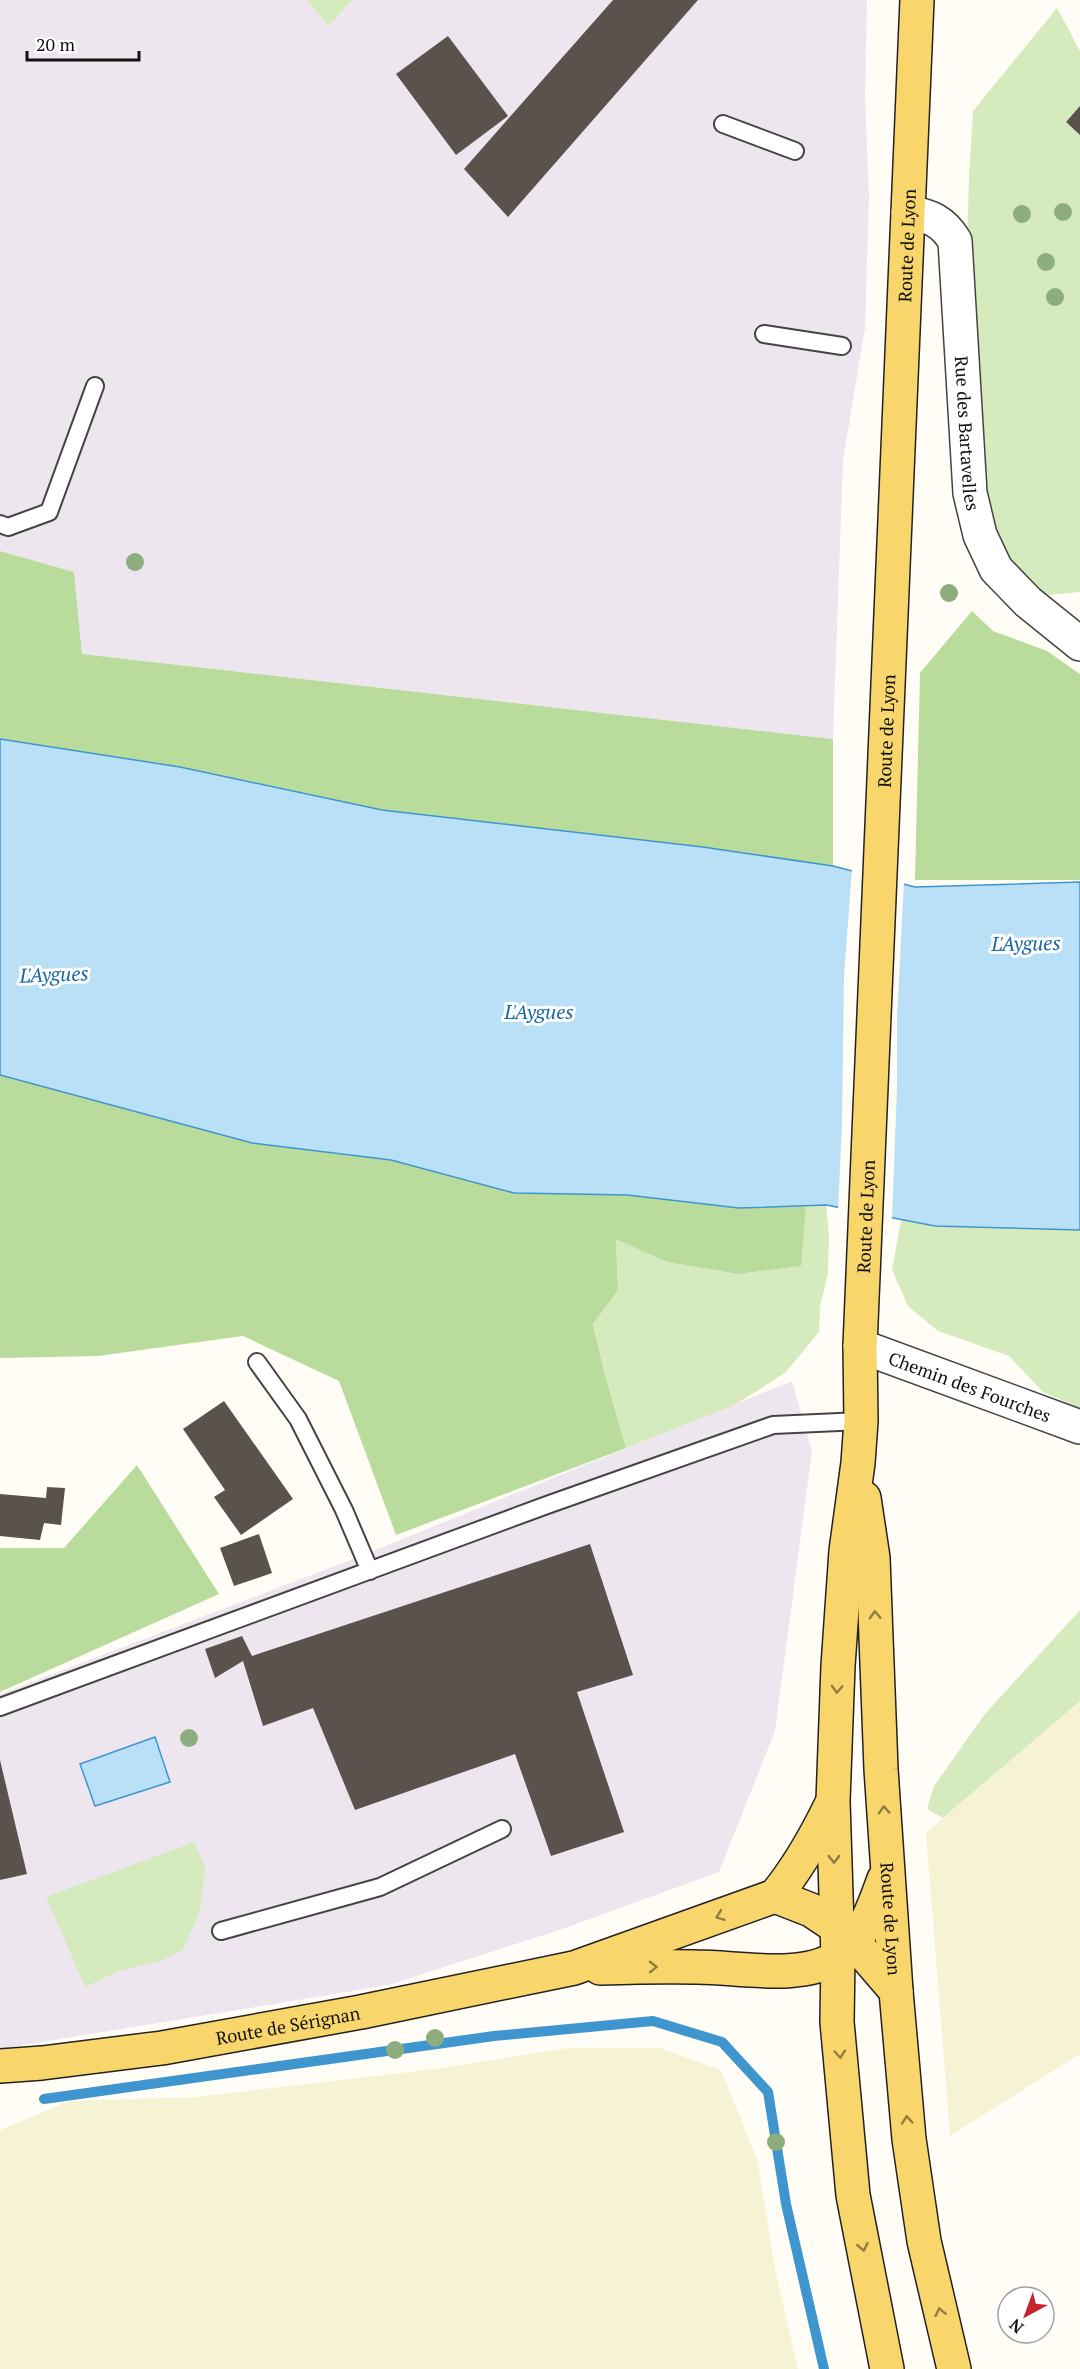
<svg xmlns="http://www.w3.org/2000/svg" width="1080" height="2369" font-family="'PT Serif',serif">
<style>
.industrial{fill:#eee6ef}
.farmland{fill:#f6f3d4}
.green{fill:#d5ebbd}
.forest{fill:#b9dc9c}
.water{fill:#b9e0f7;stroke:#3f96cf;stroke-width:1.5}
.pier{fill:#fffdf5}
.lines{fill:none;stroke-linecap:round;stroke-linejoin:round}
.stream{stroke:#3f96cf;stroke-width:10}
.building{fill:#5a524d}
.lane-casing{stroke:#444;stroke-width:20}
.street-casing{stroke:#444;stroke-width:36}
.primary-casing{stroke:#222;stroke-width:36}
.lane{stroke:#fff;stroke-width:16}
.street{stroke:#fff;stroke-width:33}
.primary{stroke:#f9d66b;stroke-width:33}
.tree{fill:#8dad7f}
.oneway{stroke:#917d42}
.labels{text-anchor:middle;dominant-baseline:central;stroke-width:6;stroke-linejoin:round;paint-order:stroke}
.street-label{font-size:18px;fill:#111;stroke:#fff}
.water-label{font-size:20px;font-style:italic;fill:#1768a6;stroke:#fff}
</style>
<rect width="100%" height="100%" fill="#fffdf5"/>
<path class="industrial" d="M0 0H307L328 26 353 0H867L865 96 869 197 865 329 843 461 833 739 82 654 74 572 0 551Z
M792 1381 812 1451 775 1731 719 1872 565 1928 389 1985 0 2049V1694L348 1561Z"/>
<path class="farmland" d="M1080 1701V2054L950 2136 926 1833Z
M568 2048H660L721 2070 758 2162 775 2269 798 2369H0V2130L69 2101 196 2097 435 2069Z"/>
<path class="green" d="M307 0H353L328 26Z
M1057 8 1080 51V106L1066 122 1080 135V592L1046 595 1024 589 984 521 966 281 969 176 973 111Z
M826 1205 829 1234 828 1273 820 1307 819 1332 786 1372 754 1393 732 1406 626 1448 605 1375 593 1323 618 1290 616 1238 667 1262 738 1274 800 1266 806 1206Z
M901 1220 935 1226 1080 1230V1408L1043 1392 1009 1356 938 1331 908 1306 892 1270Z
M1080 1610V1701L943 1818 927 1809 934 1786 985 1714Z
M194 1842 205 1866 200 1911 183 1950 163 1960 117 1972 85 1987 46 1897Z"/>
<path class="forest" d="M0 551 74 572 82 654 833 739V866L703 847 382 810 180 767 0 739Z
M972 611 993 631 1047 651 1080 674V880H915L920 673Z
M0 1075 252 1143 391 1160 514 1193 627 1195 739 1208 806 1206 801 1266 738 1274 667 1262 616 1239 618 1290 593 1324 605 1375 626 1448 396 1535 339 1381 243 1336 98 1356 0 1358Z
M137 1465 219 1594 0 1692V1548H64Z"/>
<path class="water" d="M0 739 180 767 382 810 703 847 833 866 915 887 1080 882V1230L935 1226 826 1205 739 1208 627 1195 514 1193 391 1160 252 1143 0 1075Z
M155 1737 170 1782 95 1806 80 1764Z"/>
<path class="pier" d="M852 868 904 881 897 1018V1086L892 1221 838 1211 842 1124 844 977Z"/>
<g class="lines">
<path class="stream" d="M44 2099 494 2036 653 2021 722 2042 768 2092 786 2204 824 2369"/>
</g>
<path class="building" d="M613 0H698L508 217 464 169Z
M448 36 508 116 456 155 396 74Z
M1080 106V135L1066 122Z
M224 1401 293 1499 241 1535 214 1497 225 1490 183 1429Z
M47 1487 65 1488 61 1525 44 1523 40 1540 0 1536V1494L46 1498Z
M259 1534 272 1573 234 1586 220 1548Z
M590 1544 633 1675 577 1692 624 1832 551 1856 515 1754 355 1810 313 1708 263 1726 243 1661 215 1678 205 1649 242 1636 252 1656Z
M0 1760 27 1874 0 1880Z"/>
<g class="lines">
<defs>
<path id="lane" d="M723 124 795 151
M764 334 842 346
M0 524 8 527 49 512 95 386
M257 1362 298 1419 344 1510 370 1571
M0 1707 547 1505 773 1425 861 1421
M221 1931 380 1887 502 1829"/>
<g id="street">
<path id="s1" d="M908 212C930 216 943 221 955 241L970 493 980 535 996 569 1028 602 1080 644"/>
<path id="s2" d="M860 1346 1080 1427"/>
</g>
<g id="primary">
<path id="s3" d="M864 1498 873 1558 881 1769 896 1991 909 2139 924 2241 954 2369"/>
<path d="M775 1896 811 1910 847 1934 896 1991"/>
<path d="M600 1968C632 1967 664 1966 697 1967 738 1967 802 1981 837 1957 864 1939 873 1908 884 1879"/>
<path id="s4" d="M0 2066 42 2063 162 2048 361 2012 574 1968 775 1896C798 1868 815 1838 831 1805"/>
<path id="s5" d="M887 2369 853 2195 837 2022 838 1957 833 1801 838 1666 846 1551 858 1463 861 1421 860 1346 917 0"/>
</g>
</defs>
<use href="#lane" class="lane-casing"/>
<use href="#street" class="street-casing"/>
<use href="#primary" class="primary-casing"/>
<use href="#lane" class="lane"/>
<use href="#street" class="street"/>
<use href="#primary" class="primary"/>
</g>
<g class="tree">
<circle cx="1063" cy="212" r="9"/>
<circle cx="1022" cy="214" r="9"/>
<circle cx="1046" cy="262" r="9"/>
<circle cx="1055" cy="297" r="9"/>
<circle cx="135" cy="562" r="9"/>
<circle cx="949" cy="593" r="9"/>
<circle cx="189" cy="1738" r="9"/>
<circle cx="435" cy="2038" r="9"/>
<circle cx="395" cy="2050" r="9"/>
<circle cx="776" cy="2142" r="9"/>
</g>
<defs><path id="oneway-chevron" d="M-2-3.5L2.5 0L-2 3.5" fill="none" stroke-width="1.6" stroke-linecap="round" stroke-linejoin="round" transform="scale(1.5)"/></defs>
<g class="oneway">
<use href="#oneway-chevron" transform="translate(875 1615) rotate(-92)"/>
<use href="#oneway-chevron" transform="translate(837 1689) rotate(92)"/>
<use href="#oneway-chevron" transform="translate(884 1810) rotate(-94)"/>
<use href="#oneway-chevron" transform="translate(834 1859) rotate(89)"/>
<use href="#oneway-chevron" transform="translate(720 1916) rotate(160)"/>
<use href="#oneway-chevron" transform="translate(653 1967) rotate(-1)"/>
<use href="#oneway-chevron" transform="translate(840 2054) rotate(85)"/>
<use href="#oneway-chevron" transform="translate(907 2120) rotate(-95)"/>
<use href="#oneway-chevron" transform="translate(863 2247) rotate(79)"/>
<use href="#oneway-chevron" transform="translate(940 2312) rotate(-102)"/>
</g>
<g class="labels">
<g class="street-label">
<text stroke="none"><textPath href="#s5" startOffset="2130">Route de Lyon</textPath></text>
<text stroke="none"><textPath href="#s1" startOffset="250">Rue des Bartavelles</textPath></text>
<text stroke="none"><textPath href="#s5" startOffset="1644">Route de Lyon</textPath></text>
<text stroke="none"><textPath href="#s5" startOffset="1158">Route de Lyon</textPath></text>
<text stroke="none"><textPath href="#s2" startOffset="117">Chemin des Fourches</textPath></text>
<text stroke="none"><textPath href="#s3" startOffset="422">Route de Lyon</textPath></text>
<text stroke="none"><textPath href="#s4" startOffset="291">Route de Sérignan</textPath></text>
</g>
<g class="water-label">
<text transform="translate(1026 943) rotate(-1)">L'Aygues</text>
<text transform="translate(54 974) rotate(-2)">L'Aygues</text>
<text x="539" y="1011">L'Aygues</text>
</g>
</g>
<g transform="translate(1026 2315) rotate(221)"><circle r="28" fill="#ffffff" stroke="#a0a0a0" stroke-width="1.5"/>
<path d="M0-4.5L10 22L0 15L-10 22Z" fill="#c4262e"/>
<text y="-9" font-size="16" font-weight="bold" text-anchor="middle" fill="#111111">N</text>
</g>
<path d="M27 51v9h112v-9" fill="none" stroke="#111111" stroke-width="3"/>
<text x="36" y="51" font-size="18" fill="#111111" stroke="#ffffff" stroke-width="4.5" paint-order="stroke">20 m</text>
</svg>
